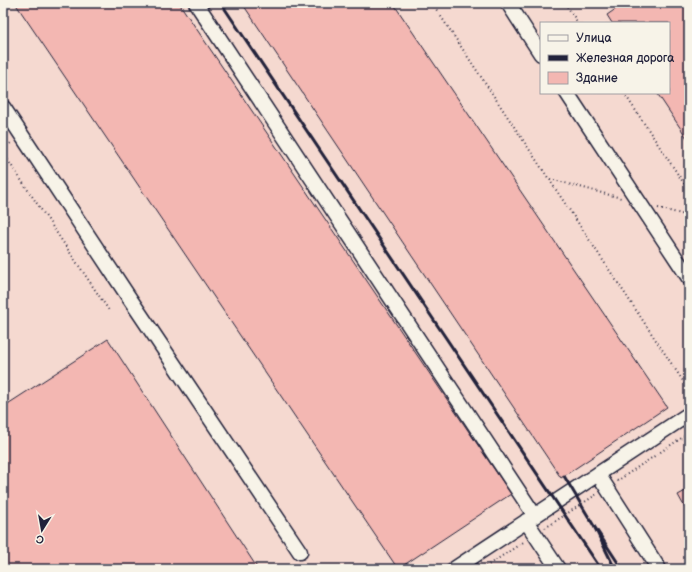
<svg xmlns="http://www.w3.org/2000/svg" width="692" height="572" font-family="'Balsamiq Sans',sans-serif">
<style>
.built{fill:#f5d9d0;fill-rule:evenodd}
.building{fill:#f3b7b2;stroke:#22223b}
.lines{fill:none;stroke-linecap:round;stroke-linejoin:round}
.minor-casing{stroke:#22223b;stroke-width:17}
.path{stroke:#22223b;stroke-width:2;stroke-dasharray:1 3;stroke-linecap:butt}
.minor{stroke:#f7f3e8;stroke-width:14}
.rail{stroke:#22223b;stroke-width:3}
</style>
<rect width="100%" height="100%" fill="#f6e7dd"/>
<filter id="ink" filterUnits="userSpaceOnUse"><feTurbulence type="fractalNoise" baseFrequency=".025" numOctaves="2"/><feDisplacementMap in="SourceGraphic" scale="8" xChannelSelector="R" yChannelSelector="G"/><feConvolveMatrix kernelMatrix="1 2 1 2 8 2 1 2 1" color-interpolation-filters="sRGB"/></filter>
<g filter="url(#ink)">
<path class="built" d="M3 3H689V569H3ZM541 23H669V93H541Z"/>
<path class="building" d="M15 3H179L511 494 398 569Z
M242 3H393L667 407 561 478Z
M622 3H689V141L657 93H669V23H612L607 15 623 4Z
M108 339 258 569H3V407Z
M689 489V515L678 495Z"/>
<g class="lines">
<defs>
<path id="minor" d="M196 3 535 516
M508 3 541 54
M567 93 689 278
M3 107 130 299 300 552
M598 474 659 569
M526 521 558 569
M454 569 689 414"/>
</defs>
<use href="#minor" class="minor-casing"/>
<path class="path" d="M432 3 689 390
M565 3 578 23
M624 93 689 191
M3 148 11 143
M3 153 110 312
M550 179 621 198
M658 208 689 216
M617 481 689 433
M545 528 597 494
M482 569 525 541"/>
<use href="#minor" class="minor"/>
<path class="rail" d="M221 3 601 569
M564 476 594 526
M615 569 594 526 622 569"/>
</g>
</g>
<rect width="692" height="572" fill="none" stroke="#f7f3e8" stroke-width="16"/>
<rect x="8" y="8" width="676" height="556" fill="none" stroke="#22223b" stroke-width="1.5" filter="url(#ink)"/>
<rect x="540" y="22" width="130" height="72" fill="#f7f3e8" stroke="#a29fa3"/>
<rect x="548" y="35" width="20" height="6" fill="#f7f3e8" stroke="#a29fa3"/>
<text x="576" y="42" font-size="12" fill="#22223b">Улица</text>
<rect x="548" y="55" width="20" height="6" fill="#22223b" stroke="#a29fa3"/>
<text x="576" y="62" font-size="12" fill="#22223b">Железная дорога</text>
<rect x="548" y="72" width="20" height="12" fill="#f3b7b2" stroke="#a29fa3"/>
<text x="576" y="82" font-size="12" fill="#22223b">Здание</text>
<g transform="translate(42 530) rotate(191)" stroke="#f7f3e8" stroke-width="3" paint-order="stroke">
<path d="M0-3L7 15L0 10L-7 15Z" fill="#22223b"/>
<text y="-6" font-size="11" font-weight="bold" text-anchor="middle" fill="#22223b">С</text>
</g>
</svg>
